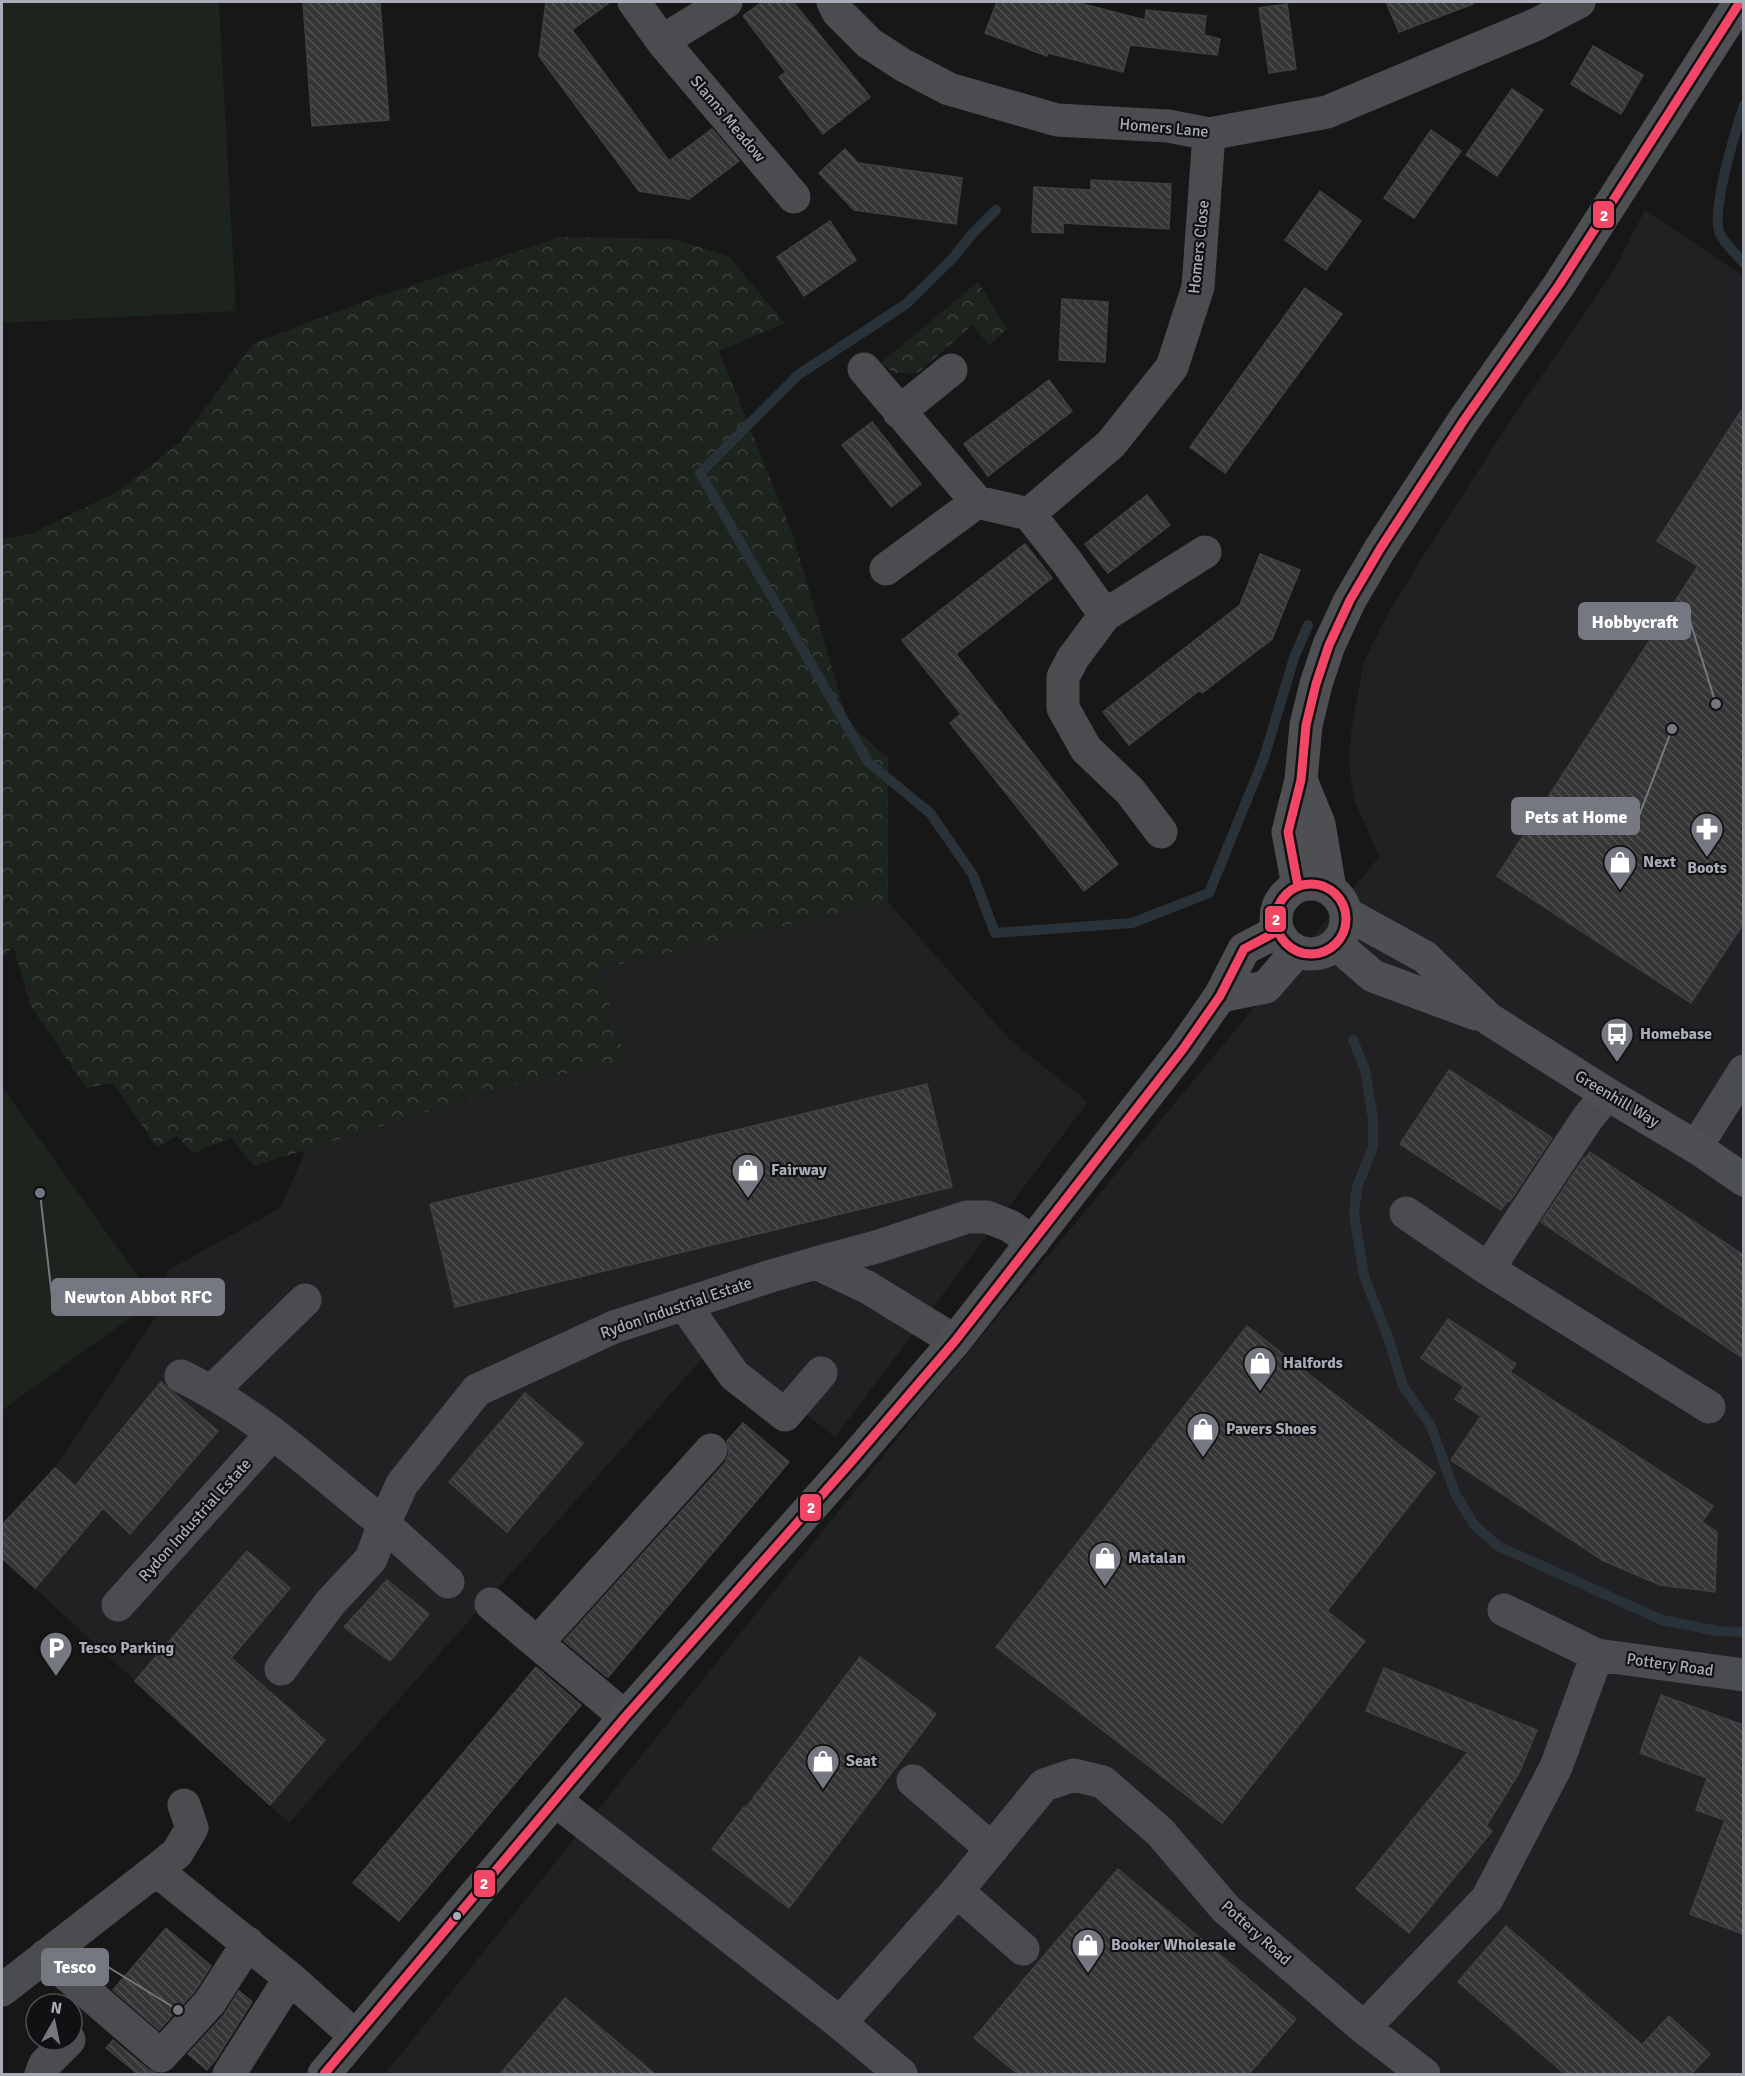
<svg xmlns="http://www.w3.org/2000/svg" width="1745" height="2076" font-family="Signika,sans-serif">
<style>
.built{fill:#212123}
.grass{fill:#1d241e}
.forest{fill:url(#forest-crowns)}
.lines{fill:none;stroke-linecap:round;stroke-linejoin:round}
.stream{stroke:#2a3239;stroke-width:10}
.building{fill:url(#building-back-hatch);stroke:#3f4043;stroke-width:1.5}
.minor{stroke:#4b4c50;stroke-width:33}
.major{stroke:#4d4f52;stroke-width:33}
.bus-1-casing{stroke:#111113;stroke-width:14}
.bus-1{stroke:#f34667;stroke-width:9}
.bus-dot{fill:#a8adb8;stroke:#111113;stroke-width:2}
.labels{text-anchor:middle;dominant-baseline:central;stroke-width:4.5;stroke-linejoin:round;paint-order:stroke}
.street-label{font-size:16px;fill:#a8adb8;stroke:#111113}
.poi-label{font-size:16px;font-weight:bold;fill:#a8adb8;stroke:#111113;text-anchor:start}
.leader{fill:none;stroke:#757880;stroke-width:2}
.callout-dot{fill:#757880;stroke:#111113;stroke-width:2}
.callout{fill:#757880;stroke:#757880;stroke-width:2}
.callout-label{font-size:18px;text-anchor:middle;font-weight:bold;fill:#fff}
.line-badge{stroke:#111113;stroke-width:2}
.badge-label{font-size:16px;text-anchor:middle;font-weight:bold;fill:#fff}
</style>
<defs>
<pattern id="forest-crowns" width="20" height="18" patternUnits="userSpaceOnUse" patternTransform="scale(1.5)"><rect width="20" height="18" fill="#1d241e"/><path d="M2 6a3 3 0 1 1 6 0M12 15a3 3 0 1 1 6 0" fill="none" stroke="#3b413d"/></pattern>
<pattern id="building-back-hatch" width="6" height="6" patternUnits="userSpaceOnUse" patternTransform="scale(1.5)"><rect width="6" height="6" fill="#353536"/><path d="M-1 5l2 2M0 0l6 6M5-1l2 2" fill="none" stroke="#4f5051"/></pattern>
</defs>
<rect width="100%" height="100%" fill="#171717"/>
<path class="built" d="M1645 210 1743 276V2074H385L917 1414 1379 857 1354 799 1349 762 1351 732 1364 661 1387 615 1424 555 1509 423 1613 272Z
M888 902 1010 1040 1088 1102 835 1437 715 1344 289 1823 2 1558V1525L55 1468 159 1312 167 1271 280 1208 306 1150 510 1086 626 1061 599 969Z"/>
<path class="grass" d="M2 2H219L236 311 2 323Z
M2 1087 155 1300 2 1410Z"/>
<path class="forest" d="M561 237 674 239 728 256 785 323 719 351 793 535 848 723 888 758V902L599 969 626 1061 510 1086 254 1166 231 1138 193 1153 177 1136 157 1147 113 1083 86 1088 31 1006 13 947 2 958V539L30 534 117 492 179 443 254 343 376 297Z
M978 282 1007 329 989 345 972 325 918 373H894L881 363Z"/>
<g class="lines">
<path class="stream" d="M1744 105C1736 129 1710 213 1720 234 1725 244 1736 254 1744 263
M996 210 974 232 953 258 906 304 798 375 700 473 868 762 930 813 973 875 995 933 1132 923 1209 893 1264 758 1294 658 1308 625
M1353 1040 1365 1070 1373 1118V1147L1357 1187 1354 1214 1364 1276 1389 1340 1403 1386 1431 1426 1455 1493 1474 1525 1498 1546 1662 1620 1718 1631 1744 1632"/>
</g>
<path class="building" d="M303 2H380L389 120 312 126Z
M546 2H610L572 30 669 161 712 129 739 161 689 199 639 191 539 56Z
M762 2H793L870 97 823 134 779 77 786 72 743 16Z
M997 2H1075L1145 20 1146 10 1206 16 1204 35 1220 39 1217 55 1130 45 1123 72 1048 53 1047 56 985 33Z
M1386 2H1473V4L1399 32Z
M1287 4 1296 69 1269 73 1259 8Z
M1593 46 1643 75 1621 114 1571 84Z
M1512 89 1543 110 1497 176 1466 155Z
M1431 130 1461 151 1414 218 1384 198Z
M845 149 858 163 962 178 956 224 854 210 819 173Z
M1091 180 1171 184 1169 229 1063 223V233L1032 232 1034 187 1091 190Z
M1320 191 1361 221 1326 270 1285 240Z
M830 221 856 260 804 296 777 257Z
M1305 288 1342 314 1225 473 1190 447Z
M1062 299 1108 302 1105 362 1059 360Z
M1049 380 1072 411 988 476 964 444Z
M1743 408V924L1691 1003 1497 876 1698 566 1657 541Z
M872 422 921 484 891 507 842 445Z
M1147 495 1170 525 1108 573 1085 544Z
M1025 544 1052 578 956 654 1118 864 1084 891 950 723 961 714 902 640Z
M1260 554 1300 570 1272 639 1202 693 1200 690 1129 745 1103 712 1240 605Z
M1449 1070 1552 1138 1510 1201 1508 1200 1501 1210 1400 1144Z
M927 1084 952 1187 455 1307 430 1204Z
M1590 1152 1743 1255V1358L1541 1222 1584 1158 1585 1159Z
M1448 1319 1516 1364 1510 1372 1713 1506 1702 1522 1717 1532 1715 1592 1660 1585 1602 1560 1451 1460 1481 1416 1455 1399 1464 1386 1421 1358Z
M1247 1326 1435 1473 1327 1611 1365 1641 1222 1823 996 1647Z
M161 1382 218 1431 130 1534 103 1508 35 1588 2 1558V1525L55 1468 75 1486Z
M525 1393 583 1443 507 1532 449 1482Z
M743 1423 789 1462 608 1677 606 1676 564 1641 725 1463 729 1453 727 1441Z
M247 1551 290 1588 231 1658 325 1740 270 1805 135 1681Z
M387 1580 429 1614 390 1661 344 1627Z
M860 1657 936 1714 789 1908 712 1849 744 1807 745 1809Z
M536 1667 581 1705 399 1921 353 1883Z
M1384 1668 1537 1730 1519 1773 1486 1826 1492 1831 1409 1933 1356 1889 1468 1752 1366 1711Z
M1661 1695 1743 1725V1934L1690 1914 1725 1820 1696 1810 1707 1778 1640 1753Z
M1118 1869 1296 2019 1249 2074H1018L974 2038Z
M1506 1926 1642 2045 1669 2016 1710 2054 1691 2074H1565L1458 1982Z
M166 1928 211 1966 195 1991 159 2030 113 1990Z
M239 1991 252 2002 216 2059 207 2070 188 2054 224 2015Z
M565 1998 655 2074H500Z
M113 2040 149 2070 157 2074H163H138L106 2048Z"/>
<g class="lines">
<path class="minor" d="M634 2 662 41 794 197
M833 2 838 12 869 43 903 65 949 89 1057 120 1168 126 1209 134 1327 112 1537 24 1579 2
M662 41 726 2
M864 369 977 502 1029 514 1067 562 1105 615
M899 412 951 370
M1029 514 1111 444 1172 367 1198 287 1209 134
M886 569 977 502
M1161 832 1130 791 1086 749 1063 708V677L1073 658 1105 615 1205 552
M1696 1147 1744 1071
M1406 1213 1488 1269 1709 1407
M816 1263 876 1247 967 1217H987L1010 1226 1033 1242
M1488 1269 1587 1119 1607 1094
M684 1304 734 1375 785 1415 821 1373
M181 1376C256 1412 319 1472 384 1524L402 1484 477 1390 614 1327 771 1276 816 1263 867 1287 955 1341
M212 1391 305 1300
M491 1604 625 1717
M118 1605 272 1434
M1504 1610 1597 1655 1744 1675
M538 1642 711 1450
M281 1669 330 1603 371 1559 384 1524 448 1582
M913 1781 992 1849
M555 1800 840 2023 901 2074
M184 1805 192 1828 177 1853 156 1870 290 1978 355 2036
M957 1891 1023 1949
M45 1956 161 2056 210 2002 248 1943
M2 1990 156 1870
M840 2023 957 1891 1044 1785 1074 1775 1103 1782 1160 1832 1226 1909 1364 2028 1487 1899 1556 1767 1597 1655
M1364 2028 1424 2074
M41 2074 45 2064 69 2040
M229 2074 290 1978"/>
<path class="major" d="M1301 780 1319 824 1330 889
M1276 919a35 35 0 1 1 70 0a35 35 0 1 1-70 0Z
M1298 886 1288 832 1301 780 1306 725 1316 684 1329 645 1350 600 1380 549 1464 420 1559 285 1740 2
M1347 914 1425 957 1489 1019 1607 1094 1696 1147 1744 1180
M1336 944 1373 976 1476 1014
M1220 996 1266 987 1297 951
M324 2074 625 1717 852 1461 955 1341 1183 1049 1220 996 1244 949 1278 931"/>
<defs>
<path id="bus-1" d="M1276 919a35 35 0 1 1 70 0a35 35 0 1 1-70 0Z
M1298 886 1288 832 1301 780 1306 725 1316 684 1329 645 1350 600 1380 549 1464 420 1559 285 1740 2
M324 2074 625 1717 852 1461 955 1341 1183 1049 1220 996 1244 949 1278 931"/>
</defs>
<use href="#bus-1" class="bus-1-casing"/>
<use href="#bus-1" class="bus-1"/>
</g>
<defs>
<symbol id="pharmacy-pin" viewBox="-11 -11 22 30"><path d="M0 17L-7.5 6A9.5 9.5 0 1 1 7.5 6Z" fill="#757880" stroke="#111113"/><path d="M-2-6h4v4h4v4h-4v4h-4v-4h-4v-4h4Z" fill="#fff"/></symbol>
<symbol id="shop-pin" viewBox="-11 -11 22 30"><path d="M0 17L-7.5 6A9.5 9.5 0 1 1 7.5 6Z" fill="#757880" stroke="#111113"/><path d="M-5-2.5h2.3a2.7 3.5 0 0 1 5.4 0H5L5.5 6h-11ZM-1.5-2.5h3a1.5 2.3 0 0 0-3 0Z" fill="#fff"/></symbol>
<symbol id="bus-pin" viewBox="-11 -11 22 30"><path d="M0 17L-7.5 6A9.5 9.5 0 1 1 7.5 6Z" fill="#757880" stroke="#111113"/><path d="M-5-6H5V4H4V6H2V4H-2V6H-4V4H-5ZM-3.5-4V0h7V-4ZM-3.5 1.2v1.5H-2V1.2ZM2 1.2v1.5H3.5V1.2Z" fill="#fff"/></symbol>
<symbol id="parking-pin" viewBox="-11 -11 22 30"><path d="M0 17L-7.5 6A9.5 9.5 0 1 1 7.5 6Z" fill="#757880" stroke="#111113"/><path d="M-3.5-5.5H1a3.5 3.5 0 0 1 0 7H-1V5.5H-3.5ZM-1-3.4V-.6H.8a1.4 1.4 0 0 0 0-2.8Z" fill="#fff"/></symbol>
</defs>
<g fill-rule="evenodd">
<use href="#pharmacy-pin" x="1688" y="810" width="38" height="52"/>
<use href="#shop-pin" x="1601" y="843" width="38" height="52"/>
<use href="#bus-pin" x="1598" y="1015" width="38" height="52"/>
<use href="#shop-pin" x="729" y="1151" width="38" height="52"/>
<use href="#shop-pin" x="1241" y="1344" width="38" height="52"/>
<use href="#shop-pin" x="1184" y="1410" width="38" height="52"/>
<use href="#shop-pin" x="1086" y="1539" width="38" height="52"/>
<use href="#parking-pin" x="37" y="1629" width="38" height="52"/>
<use href="#shop-pin" x="804" y="1742" width="38" height="52"/>
<use href="#shop-pin" x="1069" y="1926" width="38" height="52"/>
</g>
<circle class="bus-dot" cx="457" cy="1916" r="5"/>
<g class="labels">
<g class="street-label">
<text transform="translate(728 119) rotate(50)">Slanns Meadow</text>
<text transform="translate(1164 128) rotate(5)">Homers Lane</text>
<text transform="translate(1199 247) rotate(-84)">Homers Close</text>
<text transform="translate(1617 1099) rotate(31)">Greenhill Way</text>
<text transform="translate(676 1308) rotate(-19)">Rydon Industrial Estate</text>
<text transform="translate(195 1520) rotate(-48)">Rydon Industrial Estate</text>
<text transform="translate(1670 1665) rotate(8)">Pottery Road</text>
<text transform="translate(1256 1933) rotate(42)">Pottery Road</text>
</g>
<g class="poi-label">
<text x="1643" y="862">Next</text>
<text x="1707" y="868" text-anchor="middle">Boots</text>
<text x="1640" y="1034">Homebase</text>
<text x="771" y="1170">Fairway</text>
<text x="1283" y="1363">Halfords</text>
<text x="1226" y="1429">Pavers Shoes</text>
<text x="1128" y="1558">Matalan</text>
<text x="79" y="1648">Tesco Parking</text>
<text x="846" y="1761">Seat</text>
<text x="1111" y="1945">Booker Wholesale</text>
</g>
</g>
<path class="leader" d="M1716 704L1690 621M1672 729L1639 816M40 1193L52 1297M178 2010L108 1967"/>
<g class="callout-dot">
<circle cx="1716" cy="704" r="6"/>
<circle cx="1672" cy="729" r="6"/>
<circle cx="40" cy="1193" r="6"/>
<circle cx="178" cy="2010" r="6"/>
</g>
<g class="callout">
<rect x="1579" y="603" width="111" height="36" rx="6"/>
<rect x="1512" y="798" width="127" height="36" rx="6"/>
<rect x="52" y="1279" width="172" height="36" rx="6"/>
<rect x="42" y="1949" width="66" height="36" rx="6"/>
</g>
<g class="callout-label">
<text x="1635" y="628">Hobbycraft</text>
<text x="1576" y="823">Pets at Home</text>
<text x="138" y="1303">Newton Abbot RFC</text>
<text x="75" y="1973">Tesco</text>
</g>
<g class="line-badge">
<rect x="1592" y="200" width="23" height="29" rx="6" fill="#f34667"/>
<rect x="1264" y="905" width="23" height="28" rx="6" fill="#f34667"/>
<rect x="799" y="1493" width="23" height="29" rx="6" fill="#f34667"/>
<rect x="473" y="1869" width="23" height="29" rx="6" fill="#f34667"/>
</g>
<g class="badge-label">
<text x="1604" y="221">2</text>
<text x="1276" y="925">2</text>
<text x="811" y="1513">2</text>
<text x="484" y="1889">2</text>
</g>
<rect width="1745" height="2076" fill="none" stroke="#a8adb8" stroke-width="6"/>
<g transform="translate(54 2022) rotate(9)"><circle r="28" fill="#111113" stroke="#4d4f55" stroke-width="1.5"/>
<path d="M0-4.5L10 22L0 15L-10 22Z" fill="#757880"/>
<text y="-9" font-size="16" font-weight="bold" text-anchor="middle" fill="#a8adb8">N</text>
</g>
</svg>
